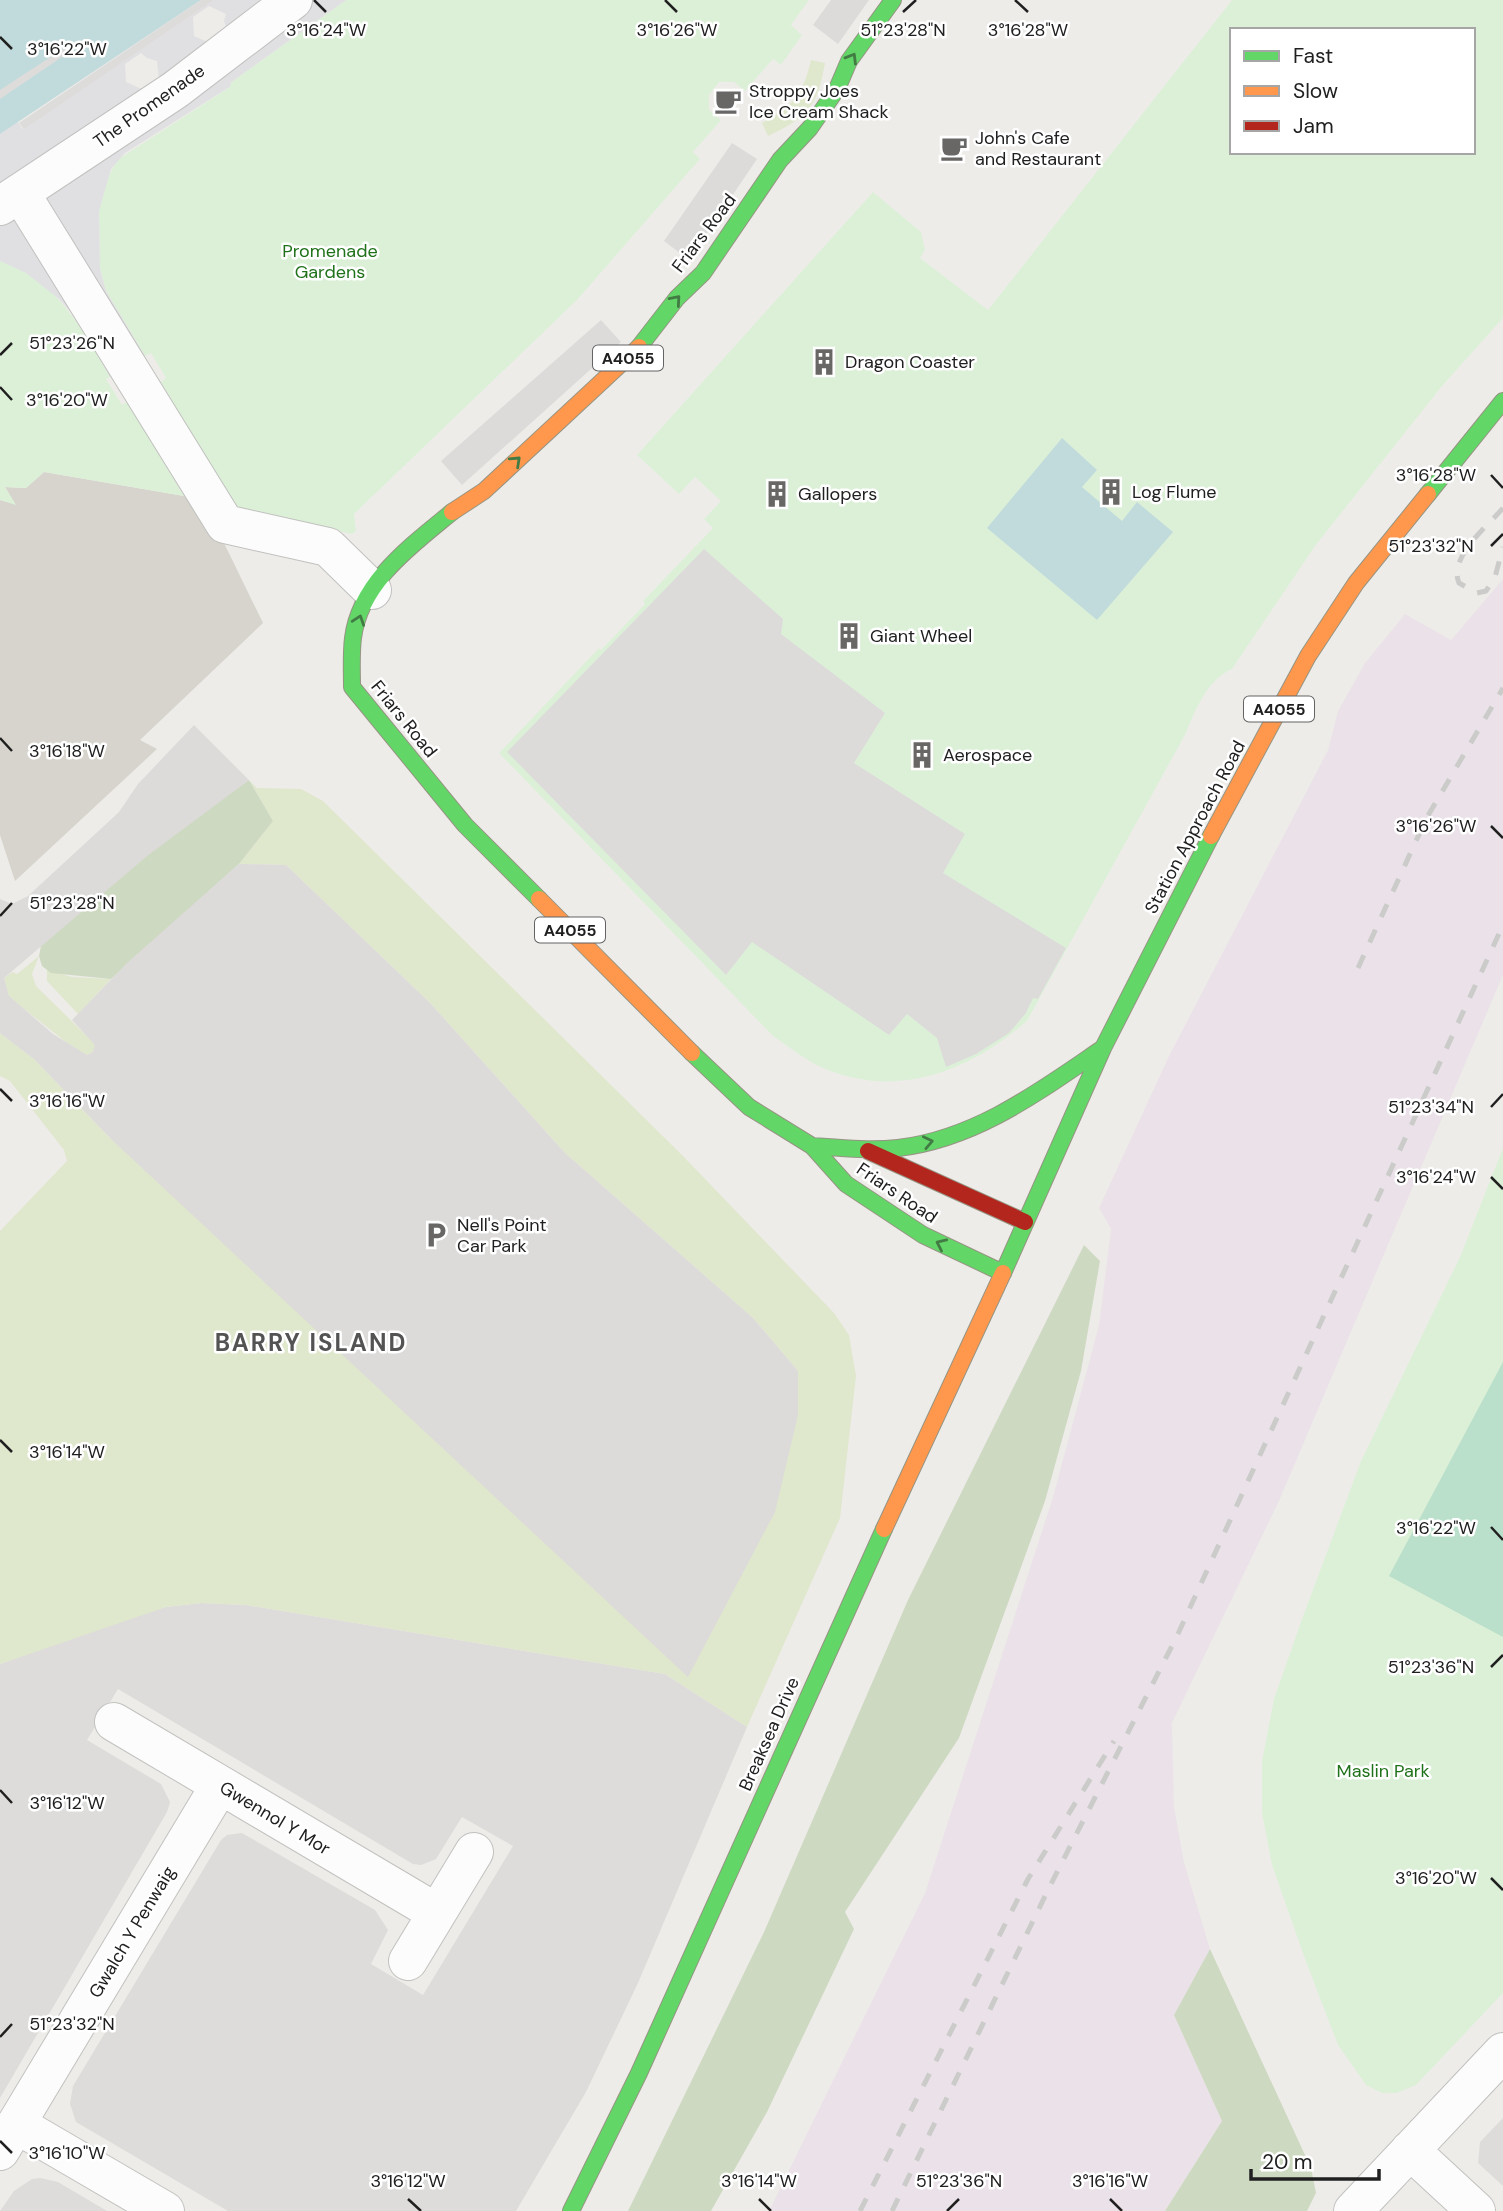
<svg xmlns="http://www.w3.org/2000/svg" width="1503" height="2211" font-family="'DM Sans',sans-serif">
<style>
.residential{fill:#dddcda}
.industrial{fill:#eae2e8}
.construction{fill:#d6d4cc}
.grass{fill:#dfe7cc}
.forest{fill:#ced9c2}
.park{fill:#dcf0d8;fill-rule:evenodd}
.pitch{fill:#badfca}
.parking{fill:#dcdbda}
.plaza{fill:#e0e0e3;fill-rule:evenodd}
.water{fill:#c1dbdc}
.pier{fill:#dddcdb}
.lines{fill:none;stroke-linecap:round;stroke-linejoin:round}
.street-casing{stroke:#c1c1bf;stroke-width:40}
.fast-casing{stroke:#969583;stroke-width:18}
.slow-casing{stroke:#969583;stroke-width:18}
.jam-casing{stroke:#969583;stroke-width:18}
.street{stroke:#fcfcfc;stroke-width:38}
.fast{stroke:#63d668;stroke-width:16}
.slow{stroke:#ff974d;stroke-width:16}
.jam{stroke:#b3261e;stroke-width:16}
.rail{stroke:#cbcbca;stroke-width:5;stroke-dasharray:14 14;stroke-linecap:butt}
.oneway{stroke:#427b44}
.ticks{fill:none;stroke:#202020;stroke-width:2.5}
.labels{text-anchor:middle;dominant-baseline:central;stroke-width:5;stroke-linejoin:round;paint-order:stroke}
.shield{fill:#fff;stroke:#636363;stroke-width:2}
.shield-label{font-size:16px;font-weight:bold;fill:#202020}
.poi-label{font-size:18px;fill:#202020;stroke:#fff;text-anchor:start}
.street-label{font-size:18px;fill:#202020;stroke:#fff}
.park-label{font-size:18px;fill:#1f721a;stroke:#fff}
.district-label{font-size:24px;font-weight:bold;letter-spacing:2px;fill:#535353;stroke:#fff}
.ticks-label{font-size:18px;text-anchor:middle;fill:#202020;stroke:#fff;stroke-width:5;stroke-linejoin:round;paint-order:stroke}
</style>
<rect width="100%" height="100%" fill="#eeece9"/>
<path class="residential" d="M202 1603 246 1605 665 1674 747 1727 638 1983 586 2092 516 2211H228L76 2122 70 2104 73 2086 221 1840 227 1835 242 1833 375 1910 388 1930 371 1964 423 1995 513 1846 462 1817 436 1859 421 1865 413 1864 118 1689 87 1740 161 1784 170 1802 167 1812 0 2098V1664L136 1616 166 1607Z
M1503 2118V2186L1478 2163 1480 2142Z
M40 2178 58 2182 107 2211H0L14 2191 32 2179Z"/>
<path class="industrial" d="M1503 579V975L1279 1501 1172 1723 1174 1807 1184 1862 1210 1949 1174 2015 1222 2121 1165 2211H769L925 1893 1053 1497 1099 1325 1111 1229 1099 1208 1168 1058 1328 750 1338 711 1365 663 1405 614 1451 640Z"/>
<path class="construction" d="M44 472 184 496 226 539 223 541 263 623 140 740 157 749 15 881 0 835V500L15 504 5 487 26 488Z"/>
<path class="grass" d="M811 60 825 63C817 107 808 117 768 136L762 123C793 106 803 95 811 60Z
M249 780 257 788 301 789 323 801 683 1156 834 1313 849 1335 856 1376 840 1518 747 1727 665 1674 246 1605 202 1603 166 1607 0 1664V1231L67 1161 64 1150 10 1081 0 1076V1033L35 1060 112 1140 798 1371 753 1318 565 1153 430 1003 286 865 239 864 273 821Z
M39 956 32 974 36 986 96 1045 93 1052 87 1055 76 1050 9 997 4 978 12 972 17 974Z
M47 970 72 977 111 979 78 1014 47 981Z"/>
<path class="forest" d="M249 780 273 821 239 864 111 979 51 973 42 966 39 956 41 946 72 903Z
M1084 1245 1100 1261 1081 1371 1045 1501 959 1738 845 1912 854 1929 767 2112 711 2211H628L764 1932 908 1600Z
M1210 1949 1311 2168 1316 2193 1307 2211H1165L1222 2121 1174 2015Z"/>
<path class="park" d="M346 0H809L791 25 802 35 781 65 773 59 745 91 734 82H719L709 95V110L721 120 693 152 700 159 577 300 354 514 356 531 352 534 233 507 161 382 166 378 151 353 145 356 106 291 100 269 99 211 104 186 117 160 230 87 229 84Z
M1232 0H1503V318L1442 386 1315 546 1232 669C1208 679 1195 710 1186 733L1027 1021C970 1071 898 1100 823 1068 805 1060 789 1047 773 1036L499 753 599 648 601 650 645 604 643 601 713 528 704 519 721 501 695 477 679 494 637 455 873 192 921 232 925 250 920 258 988 310ZM1232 30H1473V152H1232Z
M0 261C56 279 83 329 110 377L106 379 122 405 127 402 184 496 44 472 26 488 5 487 16 505 0 500Z
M1503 1148V1993L1416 2085 1397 2093H1382L1366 2085 1338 2045 1305 1959 1272 1865 1262 1813V1761L1274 1699 1302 1619 1361 1461 1460 1257Z"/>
<path class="pitch" d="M1503 1362V1637L1389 1576Z"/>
<path class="parking" d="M831 0H869L838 44 813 25Z
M732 143 757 159 689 260 664 241Z
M601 320 621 342 462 485 441 461Z
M704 549 783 619 781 634 885 713 854 763 965 834 943 873 1066 948 1038 999 1033 998 1026 1013 1009 1033 976 1054 946 1067 937 1038 907 1014 889 1035 752 942 726 975 507 752Z
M194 725 249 780 147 856 4 978 9 996 53 1034 87 1055 93 1052 95 1045 72 1020 127 963 239 864 286 865 430 1003 565 1153 753 1318 798 1371V1415L775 1512 688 1677 112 1140 35 1060 0 1033V899L12 904 28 896 119 812 138 784Z"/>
<path class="plaza" d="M214 0H346L230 83 231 86 125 153 111 169 99 211 100 269 106 291 145 356 110 377 78 320 59 299 26 273 0 261V99L23 129ZM209 6 226 14 224 21 228 33 212 44 194 36 193 17ZM141 53 147 58 157 61 159 80 144 90 126 82 125 64Z"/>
<path class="water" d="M0 0H201L0 134Z
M1062 438 1097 470 1082 487 1122 521 1137 502 1173 532 1097 620 987 528Z"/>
<path class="pier" d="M201 0H214L24 129 19 123Z
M75 41 78 46 0 99V90Z"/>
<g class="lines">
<defs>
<path id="street" d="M21 194 225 524 328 547 372 590
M0 206 175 90 293 0
M114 1722 437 1913
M408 1961 474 1852
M16 2124 165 2211
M1410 2150 1476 2211
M0 2151 220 1785
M1353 2211 1503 2052"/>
<path id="fast" d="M639 347 677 298 703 273 780 160 810 128 837 89 849 61 893 0
M1428 494 1503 401
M452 512C412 545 360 582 353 638 351 654 352 671 352 687L465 825 539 899
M692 1053 749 1107 812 1146 846 1184 923 1235 1003 1273 1103 1048 1211 836
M812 1146C840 1148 869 1151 898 1148 976 1139 1040 1091 1103 1048
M571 2211 639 2073 884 1529"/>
<path id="slow" d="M452 512 484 491 639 347
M1211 836 1308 656 1356 583 1428 494
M539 899 692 1053
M884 1529 1003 1273"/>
<path id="jam" d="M868 1151 1025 1222"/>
</defs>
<use href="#street" class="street-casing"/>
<use href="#fast" class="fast-casing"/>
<use href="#slow" class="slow-casing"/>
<use href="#jam" class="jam-casing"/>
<use href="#street" class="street"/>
<use href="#fast" class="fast"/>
<use href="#slow" class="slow"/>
<use href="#jam" class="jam"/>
<path class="rail" d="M1503 508C1488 526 1448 557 1459 583L1477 593 1486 591 1495 577 1503 547
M1358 968 1426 819 1503 688
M860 2211 1028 1879 1114 1741
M892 2211 1049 1888 1177 1636 1503 925"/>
</g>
<defs><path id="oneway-chevron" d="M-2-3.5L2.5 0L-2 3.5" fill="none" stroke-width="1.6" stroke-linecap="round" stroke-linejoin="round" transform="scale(1.75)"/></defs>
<g class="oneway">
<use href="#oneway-chevron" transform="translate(852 58) rotate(-59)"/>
<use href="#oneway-chevron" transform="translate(676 300) rotate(-49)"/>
<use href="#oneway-chevron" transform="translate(516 461) rotate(-43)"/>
<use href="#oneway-chevron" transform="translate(359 620) rotate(-71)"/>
<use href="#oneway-chevron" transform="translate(928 1142) rotate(-12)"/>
<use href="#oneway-chevron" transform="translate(941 1244) rotate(-155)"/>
</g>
<path class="ticks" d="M314 0 326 12M665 0 677 12M1015 0 1028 12M903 12 916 0M0 37 12 49M0 355 12 343M0 387 12 400M1491 475 1503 488M1491 546 1503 534M0 738 12 751M1491 826 1503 838M0 916 12 903M0 1089 12 1101M1491 1107 1503 1094M1491 1177 1503 1189M0 1440 12 1452M1491 1527 1503 1540M1491 1667 1503 1655M0 1790 12 1803M1491 1878 1503 1890M0 2037 12 2024M0 2141 12 2153M408 2199 421 2211M759 2199 771 2211M1110 2199 1122 2211M947 2211 959 2199"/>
<defs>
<symbol id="cafe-bare" viewBox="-9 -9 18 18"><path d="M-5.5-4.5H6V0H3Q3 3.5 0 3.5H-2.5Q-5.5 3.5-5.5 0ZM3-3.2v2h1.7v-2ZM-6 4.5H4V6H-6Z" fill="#686766" stroke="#fff" stroke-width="2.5" paint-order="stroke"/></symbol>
<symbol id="building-bare" viewBox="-9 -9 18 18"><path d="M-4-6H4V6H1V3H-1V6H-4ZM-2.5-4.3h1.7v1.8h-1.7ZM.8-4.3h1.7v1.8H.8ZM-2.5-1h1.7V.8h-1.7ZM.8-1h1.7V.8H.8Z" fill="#686766" stroke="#fff" stroke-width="2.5" paint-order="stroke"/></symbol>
<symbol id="parking-bare" viewBox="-9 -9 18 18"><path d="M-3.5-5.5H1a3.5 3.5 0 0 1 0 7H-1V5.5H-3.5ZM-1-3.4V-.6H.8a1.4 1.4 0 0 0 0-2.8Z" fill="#686766" stroke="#fff" stroke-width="2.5" paint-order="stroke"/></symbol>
</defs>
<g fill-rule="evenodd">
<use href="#cafe-bare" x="709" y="82" width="38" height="38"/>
<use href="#cafe-bare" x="935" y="129" width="38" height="38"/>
<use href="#building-bare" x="805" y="343" width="38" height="38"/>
<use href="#building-bare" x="1092" y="473" width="38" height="38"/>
<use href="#building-bare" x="758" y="475" width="38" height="38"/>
<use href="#building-bare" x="830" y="617" width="38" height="38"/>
<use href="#building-bare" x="903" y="736" width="38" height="38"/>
<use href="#parking-bare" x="417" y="1216" width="38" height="38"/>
</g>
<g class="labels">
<g class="shield">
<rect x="593" y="345.5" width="70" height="25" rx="5"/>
<rect x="1244" y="696.5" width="70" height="25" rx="5"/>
<rect x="535" y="917.5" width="70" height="25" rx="5"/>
</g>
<g class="shield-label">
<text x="628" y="358">A4055</text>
<text x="1279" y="709">A4055</text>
<text x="570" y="930">A4055</text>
</g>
<g class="poi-label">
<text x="749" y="91">Stroppy Joes<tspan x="749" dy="21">Ice Cream Shack</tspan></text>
<text x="975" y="138">John's Cafe<tspan x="975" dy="21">and Restaurant</tspan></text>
<text x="845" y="362">Dragon Coaster</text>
<text x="1132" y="492">Log Flume</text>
<text x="798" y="494">Gallopers</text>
<text x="870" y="636">Giant Wheel</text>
<text x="943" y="755">Aerospace</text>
<text x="457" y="1225">Nell's Point<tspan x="457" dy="21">Car Park</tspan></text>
</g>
<g class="street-label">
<text transform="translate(149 106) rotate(-35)">The Promenade</text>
<text transform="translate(704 233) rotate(-53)">Friars Road</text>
<text transform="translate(404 719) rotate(51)">Friars Road</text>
<text transform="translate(1195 827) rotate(-62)">Station Approach Road</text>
<text transform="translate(897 1193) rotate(34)">Friars Road</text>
<text transform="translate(769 1734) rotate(-66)">Breaksea Drive</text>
<text transform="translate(275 1818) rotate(31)">Gwennol Y Mor</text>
<text transform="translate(132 1932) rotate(-59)">Gwalch Y Penwaig</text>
</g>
<g class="park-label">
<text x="330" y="251">Promenade<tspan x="330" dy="21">Gardens</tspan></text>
<text x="1383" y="1771">Maslin Park</text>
</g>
<g class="district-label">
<text x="311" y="1342">BARRY ISLAND</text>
</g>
</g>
<g class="ticks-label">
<text x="326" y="36">3°16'24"W</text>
<text x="677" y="36">3°16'26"W</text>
<text x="903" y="36">51°23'28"N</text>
<text x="1028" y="36">3°16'28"W</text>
<text x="67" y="55">3°16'22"W</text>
<text x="72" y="349">51°23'26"N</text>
<text x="67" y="406">3°16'20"W</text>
<text x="1436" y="481">3°16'28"W</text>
<text x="1431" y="552">51°23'32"N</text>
<text x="67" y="757">3°16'18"W</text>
<text x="1436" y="832">3°16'26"W</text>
<text x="72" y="909">51°23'28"N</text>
<text x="67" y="1107">3°16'16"W</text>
<text x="1431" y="1113">51°23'34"N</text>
<text x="1436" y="1183">3°16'24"W</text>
<text x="67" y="1458">3°16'14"W</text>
<text x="1436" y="1534">3°16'22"W</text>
<text x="1431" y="1673">51°23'36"N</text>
<text x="67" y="1809">3°16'12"W</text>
<text x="1436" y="1884">3°16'20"W</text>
<text x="72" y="2030">51°23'32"N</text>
<text x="67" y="2159">3°16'10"W</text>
<text x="408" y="2187">3°16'12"W</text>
<text x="759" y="2187">3°16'14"W</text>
<text x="959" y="2187">51°23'36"N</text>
<text x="1110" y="2187">3°16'16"W</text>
</g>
<rect x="1230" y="28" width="245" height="126" fill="#ffffff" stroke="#a6a6a6" stroke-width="2"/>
<rect x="1244" y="51" width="35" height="10" fill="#63d668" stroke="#a6a6a6" stroke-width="2"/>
<text x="1293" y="63" font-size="21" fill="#202020">Fast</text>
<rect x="1244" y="86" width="35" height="10" fill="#ff974d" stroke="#a6a6a6" stroke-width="2"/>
<text x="1293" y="98" font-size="21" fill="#202020">Slow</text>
<rect x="1244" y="121" width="35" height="10" fill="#b3261e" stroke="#a6a6a6" stroke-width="2"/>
<text x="1293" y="133" font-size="21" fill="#202020">Jam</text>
<path d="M1251 2169v10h128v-10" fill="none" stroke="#202020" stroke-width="3.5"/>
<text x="1262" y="2169" font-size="21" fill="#202020" stroke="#ffffff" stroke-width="5" paint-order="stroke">20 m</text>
</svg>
